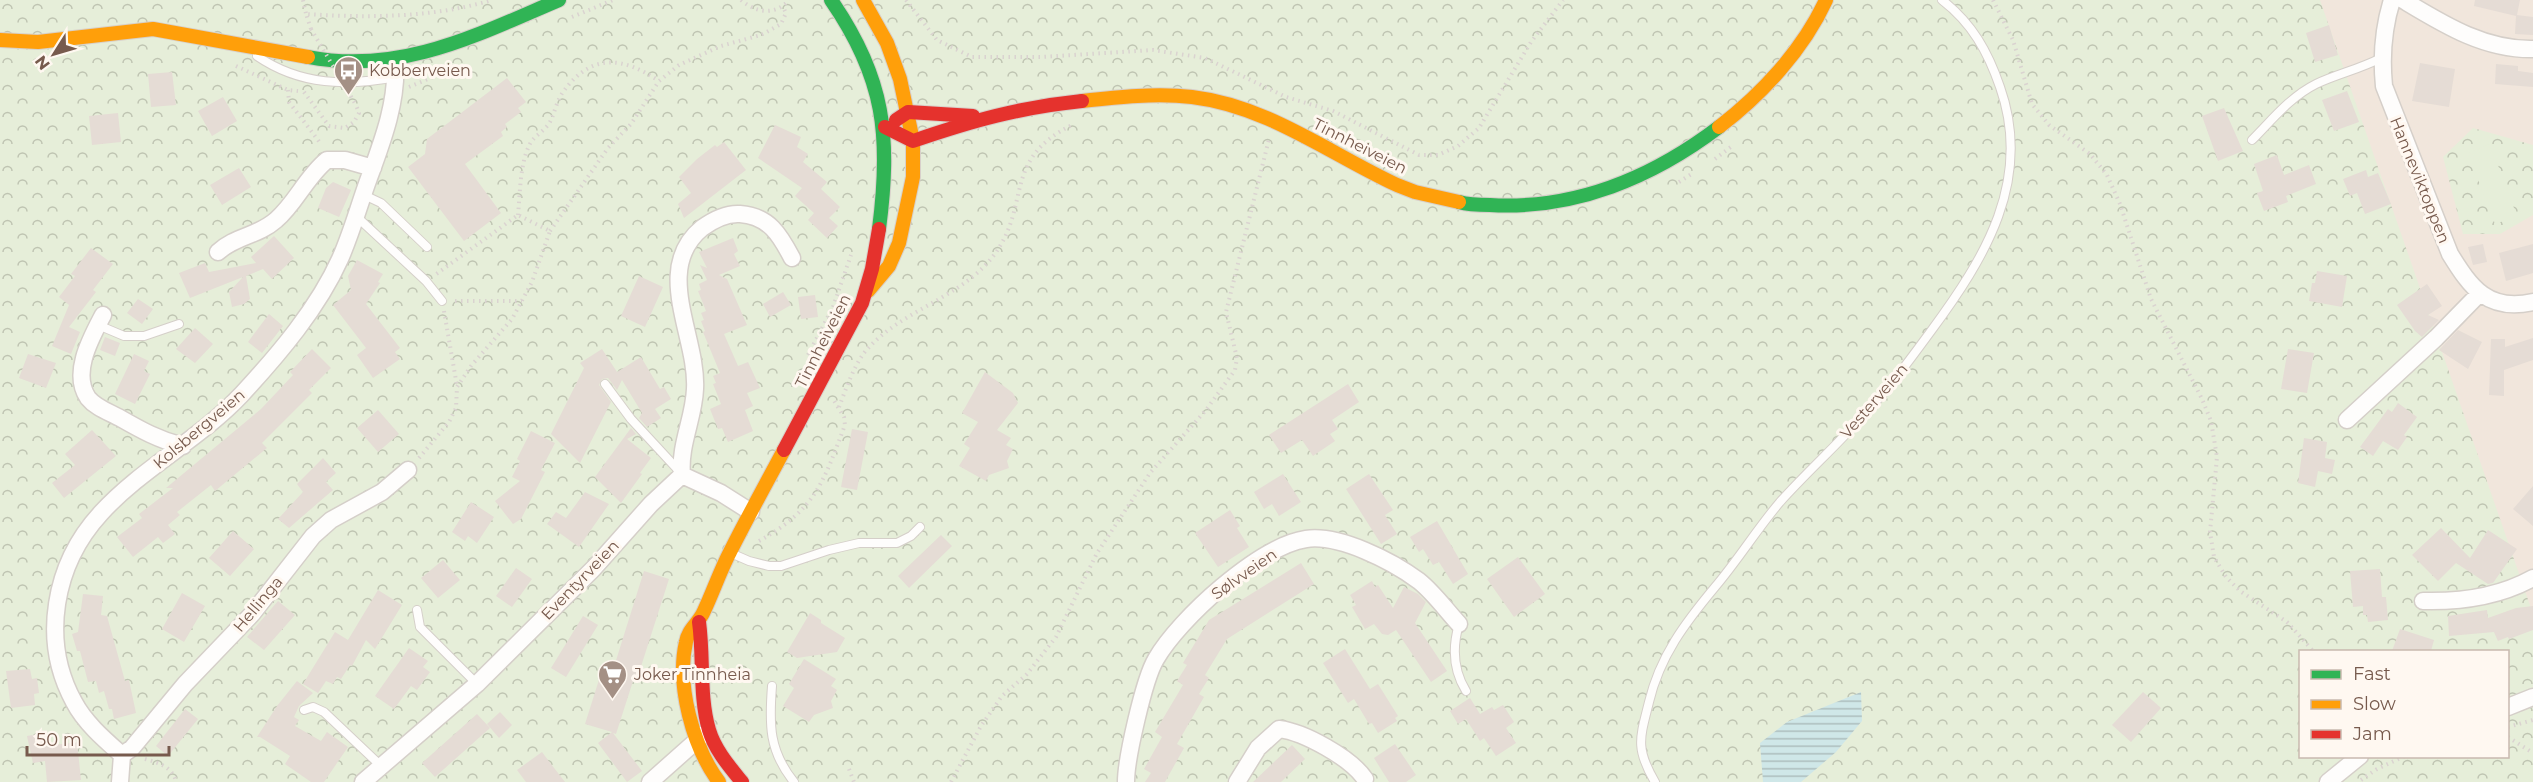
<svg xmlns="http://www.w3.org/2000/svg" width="2533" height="782" font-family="Montserrat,sans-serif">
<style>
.residential{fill:#f1e6dc}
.forest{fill:url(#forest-crowns);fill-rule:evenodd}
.pitch{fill:#e6eed9}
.water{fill:url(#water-rules)}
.building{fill:#e5dcd5}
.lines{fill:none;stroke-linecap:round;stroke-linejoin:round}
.lane-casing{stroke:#d5cfc9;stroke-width:10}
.street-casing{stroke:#d5cfc9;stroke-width:19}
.fast-casing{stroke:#d8d0ca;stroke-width:16}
.slow-casing{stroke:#d8d0ca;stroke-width:16}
.jam-casing{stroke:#d8d0ca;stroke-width:16}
.path{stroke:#dad3d0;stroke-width:4;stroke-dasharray:1.5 4.5;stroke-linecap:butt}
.lane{stroke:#fefdfc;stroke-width:8}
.street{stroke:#fefdfc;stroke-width:16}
.fast{stroke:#30b455;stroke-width:14}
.slow{stroke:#ff9f0a;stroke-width:14}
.jam{stroke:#e5322d;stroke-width:14}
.path-bridge{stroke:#dad3d0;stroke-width:4;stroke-dasharray:1.5 4.5;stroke-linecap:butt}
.labels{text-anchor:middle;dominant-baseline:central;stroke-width:6;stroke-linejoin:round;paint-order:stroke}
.poi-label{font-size:16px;fill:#775a4d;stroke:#fff8f1;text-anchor:start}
.street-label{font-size:16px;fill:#775a4d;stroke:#fff8f1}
</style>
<defs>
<pattern id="forest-crowns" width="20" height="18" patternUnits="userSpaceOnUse" patternTransform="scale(1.5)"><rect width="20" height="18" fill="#e6eed9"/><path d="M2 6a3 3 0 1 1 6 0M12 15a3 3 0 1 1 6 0" fill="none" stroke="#bfc4b2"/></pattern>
<pattern id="water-rules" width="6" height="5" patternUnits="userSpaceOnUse" patternTransform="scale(1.5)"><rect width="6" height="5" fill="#cfe7e8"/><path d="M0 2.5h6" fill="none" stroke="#adbebe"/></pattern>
</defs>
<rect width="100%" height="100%" fill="#f8f3ee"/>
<path class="residential" d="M2293 0H2533V675L2508 652Z"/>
<path class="forest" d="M0 0H2320L2533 614V782H0ZM2300 652H2508V756H2300Z
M2473 128 2533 145V215L2500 234H2463L2443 157Z"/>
<path class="pitch" d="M2490 144 2517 216 2495 224 2468 153Z"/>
<path class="water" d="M1861 692 1862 721 1836 752 1801 782H1763L1760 743 1787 722Z"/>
<path class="building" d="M2475 0H2520L2517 15 2533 17V35L2515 34 2516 16 2474 6Z
M2329 25 2338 55 2315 62 2306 33Z
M2420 63 2455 69 2449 107 2412 101Z
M2496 64 2518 66V71L2533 73V87L2495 84Z
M172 72 176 105 151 107 148 74Z
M507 78 526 102 518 108 521 112 505 124 507 127 501 132 503 136 465 164 501 213 464 241 408 167 425 154 427 139Z
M2347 91 2359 122 2334 131 2322 100Z
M223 97 237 121 212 136 198 111Z
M2224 108 2243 151 2218 161 2202 116Z
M118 113 121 142 92 145 89 116Z
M775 125 801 137 797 147 808 154 803 162 827 182 821 189 840 207 829 218 838 226 827 238 808 220 814 213 795 196 802 188 758 158Z
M724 142 746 170 684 218 678 204 691 193 679 177 697 159 715 145 717 147Z
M2277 155 2284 175 2309 165 2316 184 2286 196 2288 202 2264 211 2257 193 2263 191 2254 164Z
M239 168 251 187 222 205 210 185Z
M2366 170 2368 177 2378 173 2391 204 2365 214 2357 193 2350 196 2343 179Z
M333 182 351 190 339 217 318 208 326 188Z
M274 236 294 258 272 279 263 269 246 276 250 299 244 304 232 307 229 292 243 277 190 298 179 273 205 263 209 272 256 263 251 257Z
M733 238 738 251 734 254 740 266 719 275 727 279 747 325 724 334 738 366 748 362 760 388 747 393 753 406 745 410 753 431 728 442 722 428 718 429 710 409 721 404 713 384 716 383 713 376 720 373 703 332 705 331 701 321 704 320 701 313 706 311 698 291 701 290 699 284 707 280 700 265 707 268 699 252Z
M2483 244 2487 262 2473 265 2468 247Z
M2533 244V273L2506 281 2499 253Z
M91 248 113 264 93 290 96 292 69 327 80 332 71 354 52 346 69 305 59 297 75 276 71 274Z
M357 260 383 274 378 282 380 283 366 304 400 348 395 352 400 359 373 378 357 355 366 348 333 305 351 290 348 276Z
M2317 271 2347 276 2342 307 2309 301 2312 283H2315Z
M639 276 663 287 645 327 621 316Z
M2427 284 2442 306 2428 315 2439 320 2422 337 2415 331 2397 305Z
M783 292 791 305 770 317 763 304Z
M815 295 818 317 801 319 798 297Z
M138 299 153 309 142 324 127 313Z
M269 314 283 326 262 353 248 342Z
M195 328 213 344 195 363 176 349Z
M2458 330 2482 342 2468 369 2439 350Z
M105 337 120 343 115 356 100 350Z
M2533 338V360L2504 370V396L2489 395 2491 339H2505V347Z
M312 349 331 368 309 390 312 393 262 443 267 448 215 491 211 485 177 512 180 515 168 525 175 534 163 543 158 537 133 557 117 537 142 518 139 514 173 488H166L261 409 293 375 290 372Z
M602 349 617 372 641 357 660 389 664 387 671 399 655 409 661 418 647 427 639 418 642 413 622 380 617 390 608 378 602 379 599 385 611 402 580 463 551 434 584 368 580 363Z
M2288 349 2314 353 2307 393 2281 389Z
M28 354 56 363 46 388 19 378Z
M134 354 149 361 144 371 150 374 135 404 115 394Z
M985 372 1013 393 1018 403 997 430 1011 438 1006 445 1013 449 1007 461 1009 468 989 475 986 481 959 466 970 448 964 444 978 422 962 413Z
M1348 384 1359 402 1332 420 1338 429 1330 434 1335 441 1313 456 1302 440 1281 453 1269 435Z
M2398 403 2417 417 2404 435 2407 437 2398 450 2383 441 2373 456 2360 447 2388 409 2392 412Z
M378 410 399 434 378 452 357 428Z
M631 428 636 434 627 439 651 458 640 473 642 474 621 503 595 477Z
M852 429 868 432 857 490 841 487Z
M92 430 116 456 64 498 52 483 75 465 65 454Z
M531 431 555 443 541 470 545 472 521 519 513 524 495 501 520 481 512 477 520 461 517 459Z
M2304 438 2327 442 2325 458 2335 460 2332 474 2318 471 2315 487 2298 483Z
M323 458 336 473 326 482 333 490 289 528 278 519 303 492 297 484Z
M1283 474 1301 502 1279 516 1272 504 1264 509 1254 492Z
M1369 474 1393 510 1385 515 1397 534 1381 544 1346 489Z
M2533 486V526L2513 509Z
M585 492 609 504 579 547 547 524 556 512 566 518Z
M471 502 494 517 477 543 468 536 465 541 452 532Z
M1230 510 1240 526 1237 528 1249 547 1218 567 1195 533Z
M1437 521 1468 574 1453 584 1439 562 1433 565 1423 549 1419 552 1410 537Z
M2441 528 2470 558 2488 530 2517 549 2493 583 2488 584 2456 563 2438 581 2412 555Z
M233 531 254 549 230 576 209 558Z
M941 535 952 546 909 588 898 576Z
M1518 557 1545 594 1514 617 1487 579Z
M443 560 460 580 438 598 421 578Z
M1301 563 1314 584 1227 639 1205 675 1209 678 1199 694 1204 697 1177 744 1184 748 1165 782H1145L1151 773 1144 769 1162 737 1155 732 1183 685 1177 681 1187 665 1183 663 1209 620Z
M516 568 532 579 512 607 496 596Z
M2380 569 2382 597H2386L2388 620 2368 622 2367 615H2363V606L2353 607 2350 571Z
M644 571 669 579 637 679 634 678 616 734 613 733 642 771 627 782 598 743 612 732 585 724 603 667 613 670Z
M1372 581 1375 587 1378 585 1393 608 1404 587 1418 594 1426 602 1415 623 1447 671 1431 682 1396 630 1388 635 1382 634 1374 624 1365 629 1352 607 1356 605 1350 595Z
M378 590 402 605 375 649 366 640 352 666 350 665 341 679 337 677 333 684 326 681 318 693 303 684 335 632 348 640Z
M182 593 205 606 184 642 162 629Z
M83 594 103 596 101 615 107 616 125 681 129 680 136 713 114 719 112 709H109L104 691 99 693 96 681 88 682 80 651H77L72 634 78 632Z
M278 601 295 615 264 650 247 637Z
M2533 606V630L2509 639 2508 637 2498 641 2494 632 2449 636 2448 616 2487 610 2488 618 2516 608Z
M810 613 821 620V623L845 638 837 652 797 658 787 652Z
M583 616 598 625 566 677 551 668Z
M2400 629 2434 640 2431 651H2392Z
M409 648 428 661 423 667 430 672 417 690 411 686 394 709 375 696Z
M1345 649 1370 689 1378 684 1398 716 1395 718 1397 721 1378 733 1372 723 1369 724 1354 699 1348 703 1323 663Z
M804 659 836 679 831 686 837 690 831 701 833 708 814 715 809 722 783 706 794 688 789 684Z
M30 669 32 679 37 678 39 693 34 694 35 705 11 708 6 671Z
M297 681 313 693 299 706 294 717 299 720 295 726 321 741 327 732 348 747 324 782H311L285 764 290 756 260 737H257L277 706Z
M2143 692 2161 708 2131 742 2112 725Z
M1470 698 1480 714 1492 707 1494 710 1503 705 1514 722 1506 728 1516 743 1496 756 1484 738 1480 741 1466 719 1458 724 1450 711Z
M185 709 198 719 168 756 156 746Z
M500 712 512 725 499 738 487 724Z
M477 714 490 728 435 777 422 763Z
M44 733 46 746 77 742 81 780 47 782 45 761 33 763 27 736Z
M1395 744 1416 775 1406 782H1389L1374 758Z
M1292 745 1305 759 1281 782H1253Z
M542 752 551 764 565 782H526L517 770Z"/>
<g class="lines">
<defs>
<path id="lane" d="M257 56C301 86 347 86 397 77
M2252 140C2272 120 2290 97 2316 84 2337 74 2360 69 2381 58
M364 195 381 203 427 247
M357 217 426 281 442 301
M98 325 124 336H144L179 324
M605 384 631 419 680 472
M733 554 749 561 769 566H781L829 550 859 543H897L911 536 920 527
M417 610 420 627 477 684
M1459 624C1452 648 1453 670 1466 691
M772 686C769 725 769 751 794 782
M304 710 313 707 324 712 381 766
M1655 782C1635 748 1640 738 1649 702 1660 656 1685 623 1715 587 1738 560 1757 529 1780 502 1806 473 1835 447 1861 418 1887 391 1909 361 1931 331 1985 258 2033 180 2000 87 1988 52 1972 23 1942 0"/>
<path id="street" d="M2392 0C2383 29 2381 56 2384 86L2450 254C2471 288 2488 312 2533 302
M2403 0C2443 24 2484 50 2533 49
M218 252C235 236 258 236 276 220 296 203 306 177 327 160H345L373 168
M103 315C91 338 71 373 88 398 96 408 109 412 120 418 141 430 159 440 183 446
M2347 420 2436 338 2479 294
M682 475C679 445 694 418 695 389 698 337 652 269 702 228 713 220 726 213 740 214 769 216 780 235 792 258
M2423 601C2462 602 2499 597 2533 578
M2508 707 2533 697
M122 755 132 748 185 684 252 614 313 536 331 520 382 492 408 470
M120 782 122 755C105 740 85 723 74 702 40 640 54 564 101 513 142 468 200 439 242 394 279 354 318 308 340 259 352 232 359 205 369 178 383 140 398 100 395 60
M363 782 477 684 594 568 651 504 682 475 721 493 751 512
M650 782 704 734
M1126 782C1126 759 1144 679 1156 659 1179 619 1259 546 1306 539 1339 534 1392 561 1419 581 1434 593 1446 610 1459 624
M1237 782 1258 748 1279 729C1304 732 1351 758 1365 779
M2328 782 2360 756"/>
<path id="fast" d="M831 0C885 78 891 137 879 229
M308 57C400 75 477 35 559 0
M1459 202C1469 205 1480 205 1490 205 1575 210 1653 177 1719 127"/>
<path id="slow" d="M863 0 887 43 900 79 913 141V177L899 243 889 266 868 291
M0 40 38 42 153 29 308 57
M1082 101C1118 97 1156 93 1192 97 1268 106 1330 154 1397 185L1415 192 1459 202
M1719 127C1762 94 1803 50 1826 0
M719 782C693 747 676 685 686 642 688 629 699 623 704 611 713 592 720 571 730 552 747 518 766 484 784 450"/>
<path id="jam" d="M896 120 908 112 973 116
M885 127 913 141C971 121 1021 107 1082 101
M784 450 862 303 872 269 879 229
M699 622C704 658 699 696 709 730 715 750 729 766 742 782"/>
</defs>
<use href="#lane" class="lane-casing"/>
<use href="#street" class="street-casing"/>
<use href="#fast" class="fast-casing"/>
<use href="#slow" class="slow-casing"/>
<use href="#jam" class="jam-casing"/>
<path class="path" d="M303 0 306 14
M741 0C756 13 775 16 789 0
M906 0 937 40 972 57H1041L1153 50 1205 58 1286 97 1333 111 1419 155H1438L1458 146 1479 128 1531 42 1563 0
M1993 0 2013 40 2032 104 2049 125 2090 154 2107 175 2120 204 2151 299 2202 399 2211 421 2217 457 2210 532 2214 557 2226 577 2240 591 2287 622 2314 652
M572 17 613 0
M311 29 306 14C368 18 432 18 492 0
M236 66 288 90 298 91
M409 87 447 71
M288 90 289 102 321 144
M304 92 329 126 345 128 354 122 359 113 356 105
M1715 159 1732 146
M1679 182 1693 173
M518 215C520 195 520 164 529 146 533 136 545 131 550 122 555 112 557 100 563 92 592 52 623 57 659 81
M550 231 608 148 631 124 659 81 679 65 721 46 761 35 781 24 786 13 783 7
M455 301H522
M444 311 457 386
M808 355 833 307 851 255
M839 407C846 389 853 368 864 353 899 310 961 299 994 255 1032 204 1001 159 1074 124
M419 458 449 422 456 408 457 387 471 366 512 319 532 282 550 231 518 215 435 275
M759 541C816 509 823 483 845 425L844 417 833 399
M2508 727 2533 720
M2508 737 2533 753
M145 759C159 763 173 767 176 782
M849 769 854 782
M2361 780 2377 769 2405 756
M951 782 981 726 1002 696 1027 674 1056 637 1097 553 1150 473 1206 410 1235 370 1237 358 1226 312 1269 139"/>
<use href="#lane" class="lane"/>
<use href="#street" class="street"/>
<use href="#fast" class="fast"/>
<use href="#slow" class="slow"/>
<use href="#jam" class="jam"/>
<path class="path-bridge" d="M311 29 356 105"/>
</g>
<defs>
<symbol id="bus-pin" viewBox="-11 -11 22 30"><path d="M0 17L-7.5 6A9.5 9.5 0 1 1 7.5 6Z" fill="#a49085" stroke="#fff8f1"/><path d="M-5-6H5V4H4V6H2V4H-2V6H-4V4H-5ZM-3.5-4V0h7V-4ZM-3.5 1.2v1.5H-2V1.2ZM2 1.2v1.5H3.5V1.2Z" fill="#fff"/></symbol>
<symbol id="supermarket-pin" viewBox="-11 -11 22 30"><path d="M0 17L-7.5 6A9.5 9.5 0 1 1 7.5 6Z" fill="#a49085" stroke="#fff8f1"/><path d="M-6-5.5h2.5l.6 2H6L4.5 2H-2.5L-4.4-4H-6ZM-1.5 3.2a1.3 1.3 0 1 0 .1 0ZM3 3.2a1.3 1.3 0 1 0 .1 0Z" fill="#fff"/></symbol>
</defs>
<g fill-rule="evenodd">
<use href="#bus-pin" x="332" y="54" width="33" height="45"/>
<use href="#supermarket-pin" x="596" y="658" width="33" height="45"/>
</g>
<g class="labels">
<g class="poi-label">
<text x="369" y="70">Kobberveien</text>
<text x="634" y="674">Joker Tinnheia</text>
</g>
<g class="street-label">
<text transform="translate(1360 146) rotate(27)">Tinnheiveien</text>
<text transform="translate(2420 180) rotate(68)">Hanneviktoppen</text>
<text transform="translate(823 341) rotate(-63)">Tinnheiveien</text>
<text transform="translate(1874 401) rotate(-49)">Vesterveien</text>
<text transform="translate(199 429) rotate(-40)">Kolsbergveien</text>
<text transform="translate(1244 574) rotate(-35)">Sølvveien</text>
<text transform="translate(580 580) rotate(-46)">Eventyrveien</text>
<text transform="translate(258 604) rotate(-50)">Hellinga</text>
</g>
</g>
<rect x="2299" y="650" width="210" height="108" fill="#fff8f1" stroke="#c9b9af" stroke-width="1.5"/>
<rect x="2311" y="670" width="30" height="9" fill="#30b455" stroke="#c9b9af" stroke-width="1.5"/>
<text x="2353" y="680" font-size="18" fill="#775a4d">Fast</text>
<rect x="2311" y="700" width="30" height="9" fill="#ff9f0a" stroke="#c9b9af" stroke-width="1.5"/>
<text x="2353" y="710" font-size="18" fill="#775a4d">Slow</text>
<rect x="2311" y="730" width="30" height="9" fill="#e5322d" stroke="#c9b9af" stroke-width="1.5"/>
<text x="2353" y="740" font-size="18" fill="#775a4d">Jam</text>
<g transform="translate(54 54) rotate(233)" stroke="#fff8f1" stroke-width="4.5" paint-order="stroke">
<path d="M0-4.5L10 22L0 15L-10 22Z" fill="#775a4d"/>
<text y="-9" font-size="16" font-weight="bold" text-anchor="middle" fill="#775a4d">N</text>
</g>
<path d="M27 746v9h142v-9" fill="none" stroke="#775a4d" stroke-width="3"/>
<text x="36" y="746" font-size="18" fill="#775a4d" stroke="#fff8f1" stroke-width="4.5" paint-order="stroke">50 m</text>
</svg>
